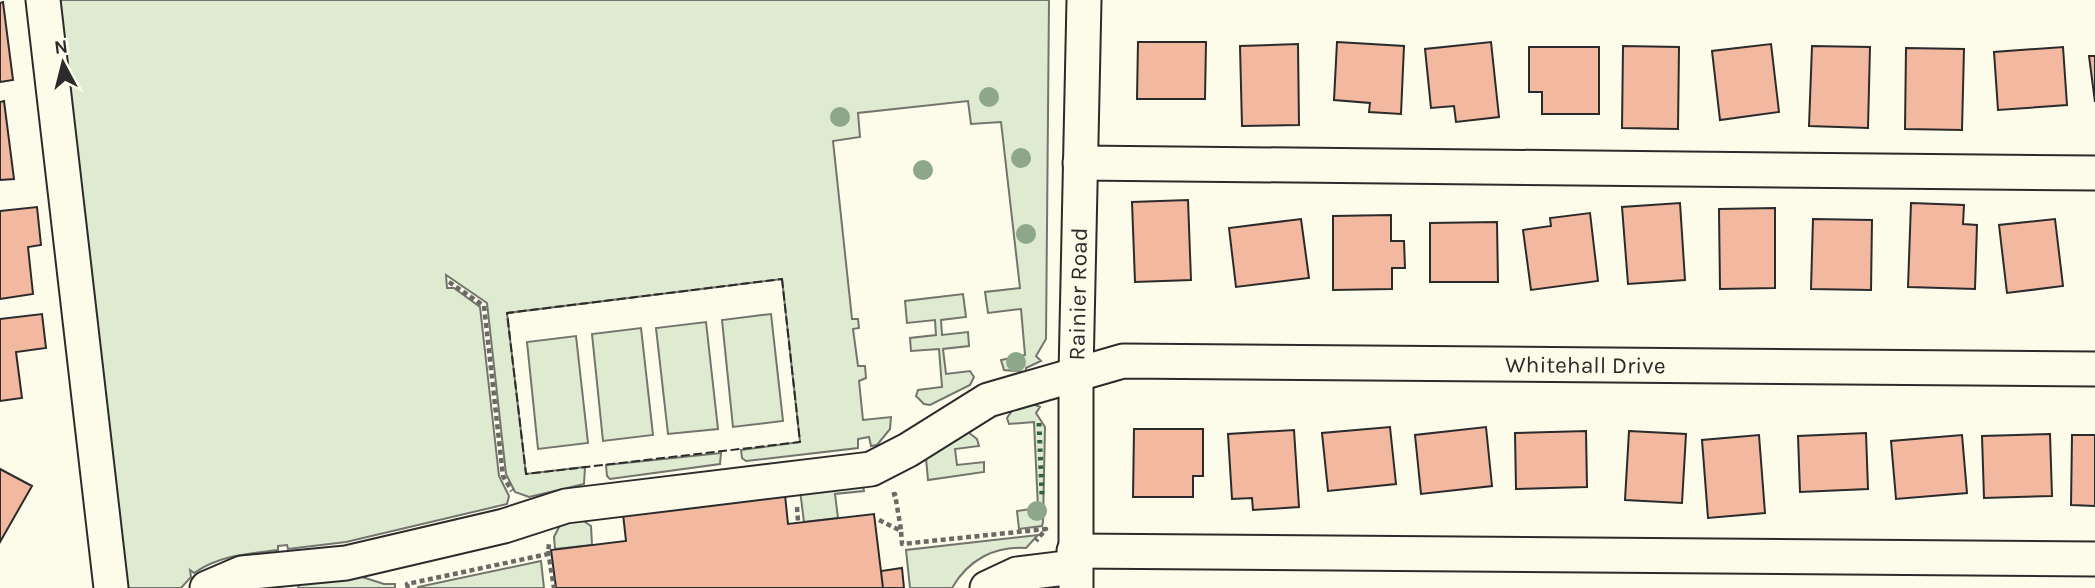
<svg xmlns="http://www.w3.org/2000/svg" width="2095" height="588" font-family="Karla,sans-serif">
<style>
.green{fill:#deebd1;stroke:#74746e;stroke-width:2}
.building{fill:#f2b8a0;stroke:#2b2b2b;stroke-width:2}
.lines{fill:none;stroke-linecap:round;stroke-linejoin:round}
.minor-casing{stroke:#2b2b2b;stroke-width:37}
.path{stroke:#6a6964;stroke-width:4.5;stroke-dasharray:5 3.5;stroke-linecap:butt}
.minor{stroke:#fdfbea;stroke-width:33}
.hedge{stroke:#34623c;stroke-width:5;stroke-dasharray:3.5 5;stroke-linecap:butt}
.fence{stroke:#2b2b2b;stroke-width:2;stroke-dasharray:9 3.5;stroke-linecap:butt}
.tree{fill:#8ea78a}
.labels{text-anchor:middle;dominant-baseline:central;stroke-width:5;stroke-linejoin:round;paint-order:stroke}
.street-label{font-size:23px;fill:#2b2b2b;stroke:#fdfbea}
</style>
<rect width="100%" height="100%" fill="#fdfbea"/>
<path class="green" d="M56 0H1049L1046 339 1036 356 1041 361 1026 368V372L1004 370 1001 360 1025 355 1021 309 988 313 985 292 1020 288 1001 122 971 124 968 101 858 113 860 137 833 141 852 319H858L859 328 853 329 858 366H865L866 378 859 381 863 420 891 417 890 429 877 445 871 446 869 437 858 439V448L746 461 742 458 741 450 800 442 782 279 507 313 526 474 585 467 584 484 529 497 515 492 506 474 487 303 446 275 447 288H454L480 307 499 476 509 496 507 504 346 542 288 549 287 545 278 546V550C247 554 220 555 194 573L190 570 191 577 181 588H124Z
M963 294 966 317 941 320 942 335 968 332 969 346 943 349 946 374 970 371 974 377 970 385 930 405 924 404 916 396 918 390 942 387 939 349 911 351 910 338 936 335 935 320 907 323 905 301Z
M771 314 783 421 733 427 722 320Z
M706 322 718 429 668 434 656 328Z
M641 328 653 435 603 441 592 334Z
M576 336 588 443 538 449 527 342Z
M1029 402 1040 407 1036 413 1045 427 1043 522 1042 526 1019 529 1017 511 1038 508 1034 422 1009 424 1007 418 1016 405Z
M968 432 977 439 979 446 955 449 957 465 984 462V472L928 480 926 458Z
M721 453 720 464 610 479 607 476 606 465Z
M862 481 864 491 835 494 838 518 804 522 800 490Z
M582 520 591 526 592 545 555 549 554 537 561 523Z
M1038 535 1026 548C994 546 968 560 952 588H910L906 550Z
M541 561 544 588H418V587Z
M359 576 384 584H395V588H298L300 582Z"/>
<path class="building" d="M3 2 13 80 0 82V3Z
M1138 42H1206L1205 99H1137Z
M1337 42 1404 46 1401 114 1369 112 1370 103 1334 100Z
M1491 42 1499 117 1456 122 1454 106 1431 108 1425 49Z
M1298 44 1299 125 1242 126 1240 46Z
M1771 44 1779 112 1720 120 1712 51Z
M1623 46 1679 47 1678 129 1622 128Z
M1812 46 1870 47 1868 128 1809 126Z
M1529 47H1599V114H1542V92H1529Z
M2063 47 2067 105 1998 110 1994 52Z
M1906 48 1964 49 1962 130 1905 129Z
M2089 56H2095V102Z
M4 101 14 179 0 180V102Z
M1188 200 1191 280 1135 282 1132 202Z
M1680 203 1685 280 1628 284 1622 207Z
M1911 203 1964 205 1963 224 1977 225 1975 289 1908 287Z
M37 207 41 245 28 247 33 294 0 299V211Z
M1775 208V288L1720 289 1719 209Z
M1590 213 1598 281 1531 290 1523 230 1551 226 1550 218Z
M1391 215V241H1404L1405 268H1392V289L1333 290V216Z
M1301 219 1309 278 1236 287 1229 228Z
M1813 219 1872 220 1871 290 1811 289Z
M2055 219 2063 286 2007 293 1999 225Z
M1497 222 1498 282H1430V223Z
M42 314 46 348 16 352 22 398 0 401V319Z
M1390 427 1396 484 1328 491 1322 433Z
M1486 427 1492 486 1421 494 1415 435Z
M1134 429H1203V476H1193V497H1133Z
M1294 430 1299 507 1253 510 1252 498 1232 499 1228 434Z
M1586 431 1587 487 1516 489 1515 433Z
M1629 431 1686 434 1682 503 1625 500Z
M1866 433 1868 489 1800 492 1798 436Z
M2050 434 2052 496 1984 498 1982 436Z
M1759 435 1765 513 1708 518 1702 440Z
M1962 435 1967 493 1896 499 1891 441Z
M2072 435H2095V506L2071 505Z
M0 469 32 486 0 542Z
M785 495 788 524 874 514 883 588H556L551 550 626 541 623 514Z
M902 568 904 588H883L881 571Z"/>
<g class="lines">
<defs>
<g id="minor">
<path d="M43 0 111 588"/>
<path d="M1080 163 2095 173"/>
<path d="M1074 551 2095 559"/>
<path id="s1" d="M207 588 242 573 346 563 504 526 566 506 871 469 908 450 988 400 1123 361 2095 369"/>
<path d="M987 588 1017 574 1074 567"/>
<path id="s2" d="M1076 588V374L1084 0"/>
</g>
</defs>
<use href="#minor" class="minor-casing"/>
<path class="path" d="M449 282 484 306 503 476 512 491
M892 495 895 494 901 530
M797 507 798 521
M879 520 901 531 902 544 1046 529 1036 541
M548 551 554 588
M408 588 407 584 548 554 549 543"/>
<use href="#minor" class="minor"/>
<path class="hedge" d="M1039 423 1042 496"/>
<path class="fence" d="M782 279 800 442 526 474 507 313Z"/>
</g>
<g class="tree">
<circle cx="989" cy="97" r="10"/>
<circle cx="840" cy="117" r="10"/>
<circle cx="1021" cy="158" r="10"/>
<circle cx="923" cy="170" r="10"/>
<circle cx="1026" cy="234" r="10"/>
<circle cx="1016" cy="362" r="10"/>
<circle cx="1037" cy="511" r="10"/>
</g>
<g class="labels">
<g class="street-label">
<text stroke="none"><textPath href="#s2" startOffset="294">Rainier Road</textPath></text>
<text stroke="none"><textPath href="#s1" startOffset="1416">Whitehall Drive</textPath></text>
</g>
</g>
<g transform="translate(63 63) rotate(353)" stroke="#fdfbea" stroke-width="5" paint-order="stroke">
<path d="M0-5L12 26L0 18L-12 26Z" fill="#2b2b2b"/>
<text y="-10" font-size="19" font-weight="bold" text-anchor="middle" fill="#2b2b2b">N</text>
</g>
</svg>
